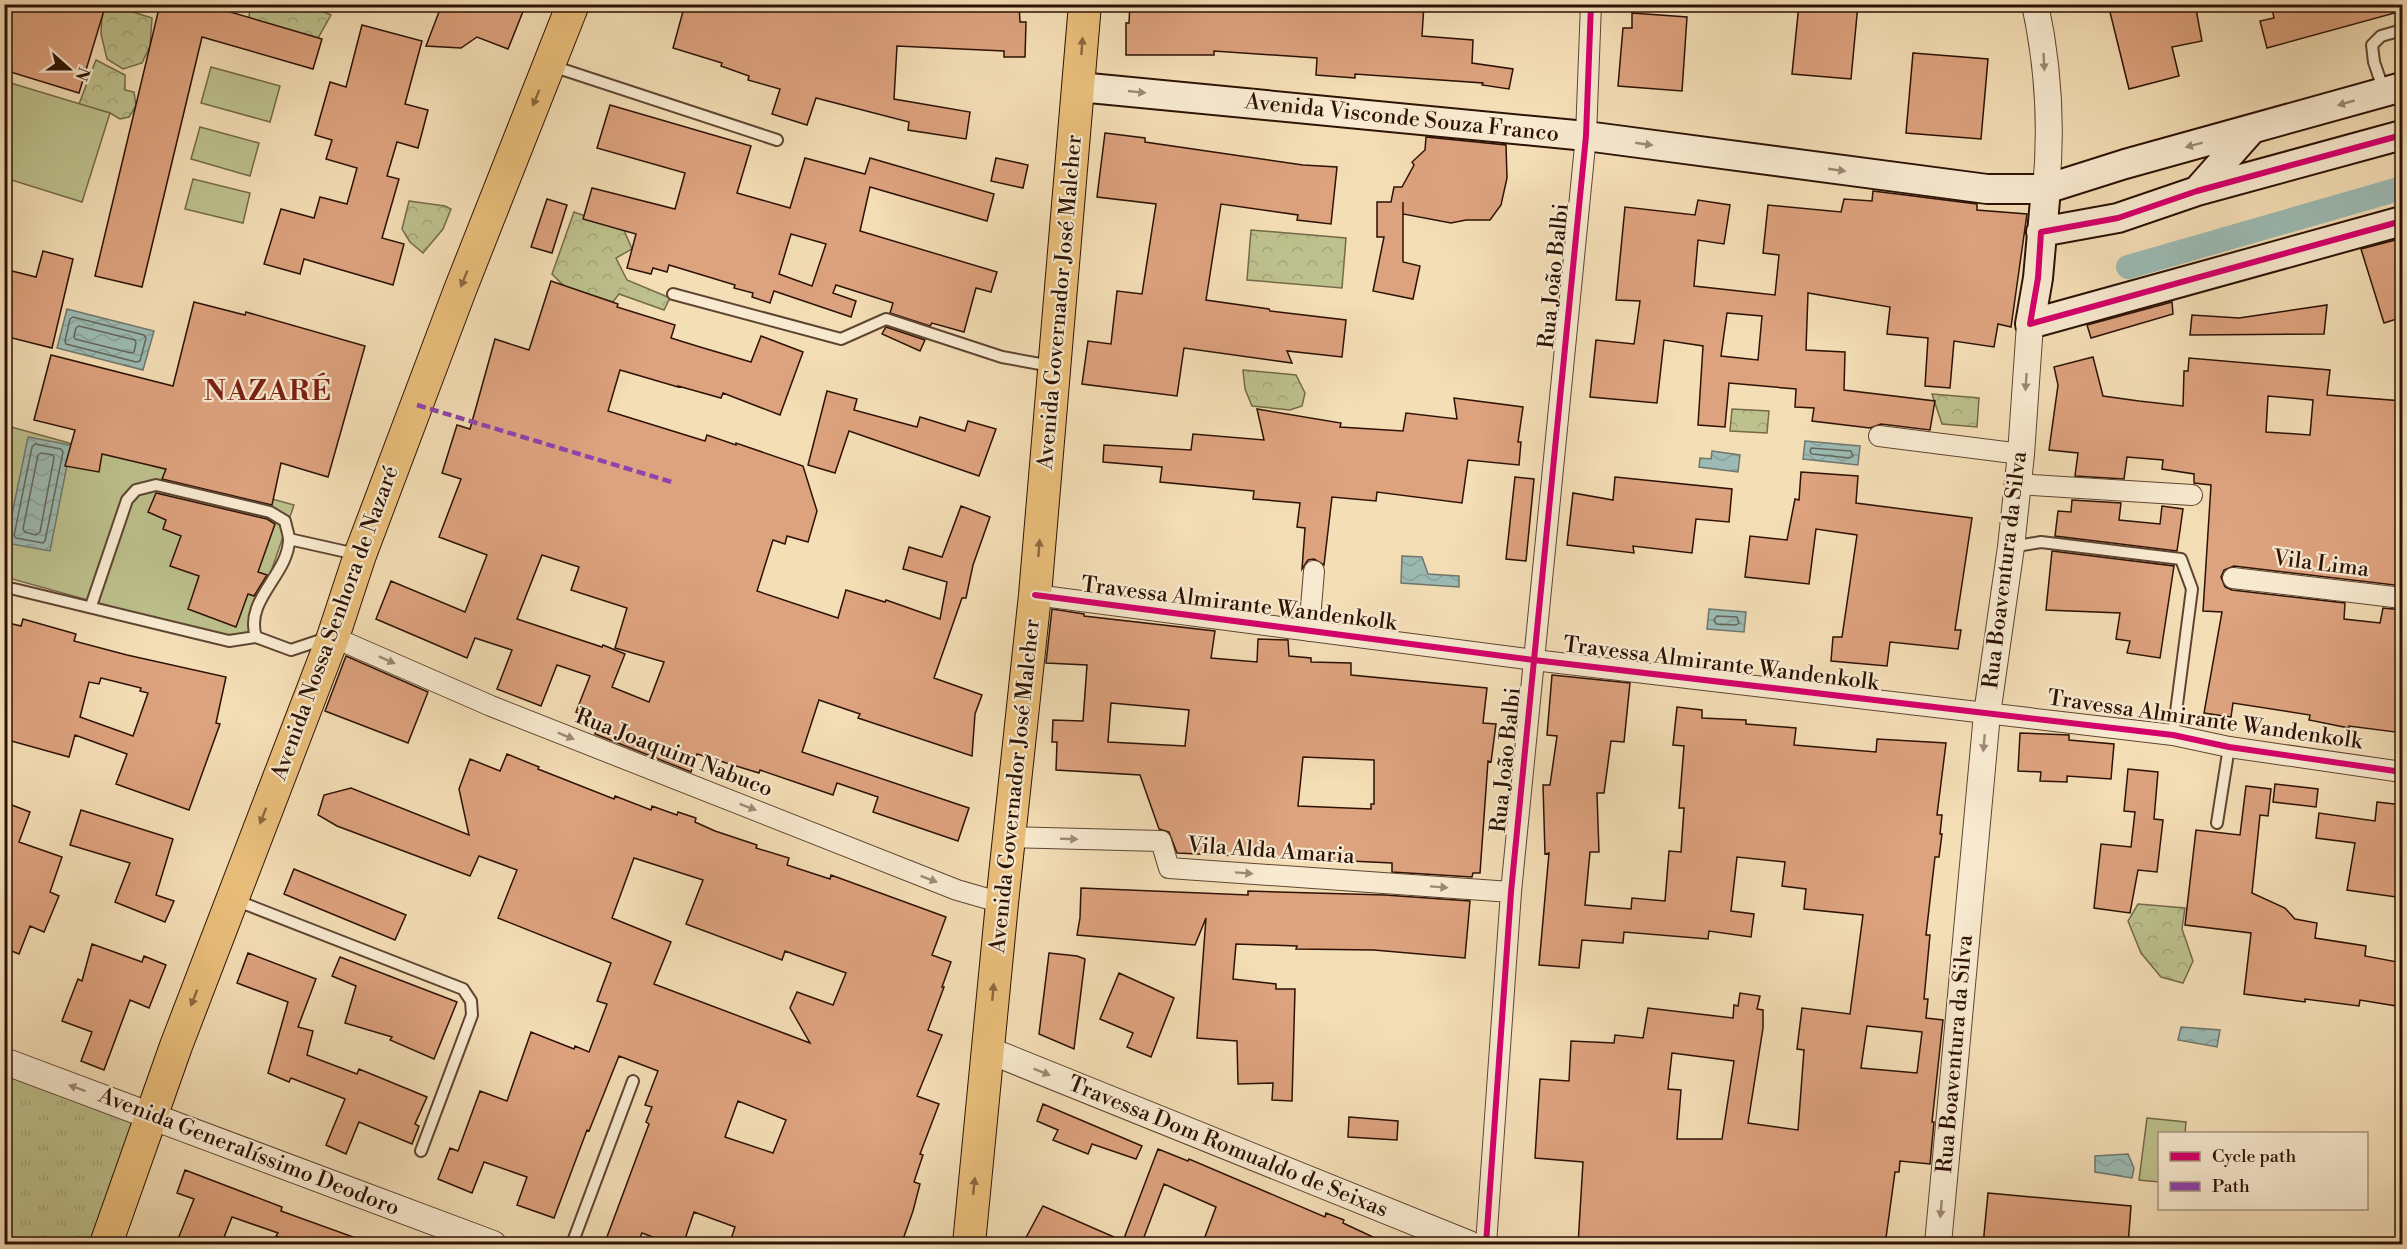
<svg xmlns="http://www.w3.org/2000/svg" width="2407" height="1249" font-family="'Libre Bodoni',serif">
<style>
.forest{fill:url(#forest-crowns);stroke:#756a49;stroke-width:1.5}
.park{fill:url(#park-tufts);stroke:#756a49;stroke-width:1.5}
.pitch{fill:#bdc18d;stroke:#756a49;stroke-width:1.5}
.water{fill:url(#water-waves);stroke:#70776e;stroke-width:1.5}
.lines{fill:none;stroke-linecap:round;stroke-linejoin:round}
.shore{stroke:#64665c;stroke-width:1.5}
.canal{stroke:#9cbbb4;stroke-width:24}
.building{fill:#dda27e;stroke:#2d1205;stroke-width:1.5;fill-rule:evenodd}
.service-casing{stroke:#5f4531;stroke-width:14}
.minor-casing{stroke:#5f4531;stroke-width:22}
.tertiary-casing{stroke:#5f4531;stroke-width:28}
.secondary-casing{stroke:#2d1205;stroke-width:32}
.primary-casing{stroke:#2d1205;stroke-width:34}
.service{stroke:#f8ead0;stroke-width:10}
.minor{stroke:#f8ead0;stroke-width:20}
.tertiary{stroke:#f8ead0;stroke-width:26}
.secondary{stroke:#f8ead0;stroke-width:28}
.primary{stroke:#eabf7b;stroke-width:32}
.quiet{stroke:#8e44ad;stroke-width:4.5;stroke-dasharray:9 4.5;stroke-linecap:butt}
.cycleway-casing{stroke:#f8ead0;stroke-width:10}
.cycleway{stroke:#d6006c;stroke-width:6}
.oneway{fill:#8c6840}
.oneway2{fill:#9d8975}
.labels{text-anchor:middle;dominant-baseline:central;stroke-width:4.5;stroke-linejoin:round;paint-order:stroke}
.street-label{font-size:22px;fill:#2d1205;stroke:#f8ead0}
.district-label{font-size:28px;font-weight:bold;letter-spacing:1.5px;fill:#7a1f14;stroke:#f8ead0}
</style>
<defs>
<pattern id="forest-crowns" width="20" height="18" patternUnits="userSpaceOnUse" patternTransform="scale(1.5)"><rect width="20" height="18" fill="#bdc18d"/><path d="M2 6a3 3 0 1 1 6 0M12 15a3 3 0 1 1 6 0" fill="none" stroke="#a3a578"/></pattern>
<pattern id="park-tufts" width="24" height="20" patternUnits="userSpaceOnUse" patternTransform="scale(1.5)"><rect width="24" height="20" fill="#bdc18d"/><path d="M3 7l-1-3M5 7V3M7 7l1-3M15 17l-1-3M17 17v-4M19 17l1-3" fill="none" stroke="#a3a578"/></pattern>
<pattern id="water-waves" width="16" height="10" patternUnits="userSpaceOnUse" patternTransform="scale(1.5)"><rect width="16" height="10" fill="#9cbbb4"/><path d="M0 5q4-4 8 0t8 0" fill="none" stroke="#87a099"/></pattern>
</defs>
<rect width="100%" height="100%" fill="#f4deb6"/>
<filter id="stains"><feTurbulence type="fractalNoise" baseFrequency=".00333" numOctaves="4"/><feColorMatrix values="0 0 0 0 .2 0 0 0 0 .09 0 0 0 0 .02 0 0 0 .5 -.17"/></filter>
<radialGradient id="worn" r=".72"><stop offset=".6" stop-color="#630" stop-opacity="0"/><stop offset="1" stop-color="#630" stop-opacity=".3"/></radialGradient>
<path class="forest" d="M250 4 317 5 316 9 331 15 318 38 249 18Z
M114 6 152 18 150 46 142 63 123 69 107 59 101 34 102 13Z
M96 60 125 75V90L134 92 136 106 129 117 120 119 110 113 79 104Z
M409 201 445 206 451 209 443 229 423 253 410 242 402 229Z
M574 212 624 230 632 249 616 258 627 280 670 298 664 310 619 294 613 302 565 287 552 274Z
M1251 230 1346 238 1342 288 1247 280Z
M1243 370 1296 375 1305 393 1302 406 1290 410 1252 406 1245 389Z
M1932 394 1979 398 1977 427 1942 424Z
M1732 409 1769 411 1767 433 1730 431Z
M2138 904 2185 908 2182 929 2193 961 2183 983 2161 977 2141 953 2128 921Z"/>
<path class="park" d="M5 1074 136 1119 94 1244H5Z"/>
<path class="pitch" d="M211 67 280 86 270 122 201 103Z
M4 81 110 113 82 202 5 178Z
M200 127 259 143 250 176 191 159Z
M193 179 250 193 243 223 185 209Z
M4 425 294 505 246 644 5 577Z
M2147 1118 2186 1122 2185 1133 2160 1134 2159 1182 2139 1180Z"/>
<path class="water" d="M67 309 154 331 143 370 57 348Z
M28 437 71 445 50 551 6 543Z
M1805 441 1860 446 1858 465 1803 459Z
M1712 451 1740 455 1738 472 1699 467 1700 458 1711 459Z
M1402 556 1422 557 1428 574 1459 576V587L1401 583Z
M1709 609 1746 612 1744 632 1707 629Z
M2181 1027 2220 1030 2217 1047 2178 1040Z
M2128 1154 2134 1168 2132 1178 2095 1172V1156Z"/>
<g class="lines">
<path class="shore" d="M73 317 144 335 146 338 140 361 136 362 66 344 65 341 70 319Z
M79 326 135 340 136 343 134 352 131 353 75 339 74 336 76 328Z
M35 444 61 449 63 452 45 541 43 543 16 538 14 536 32 447Z
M1811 448 1851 451 1853 456 1850 458 1812 454 1810 452Z
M41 453 53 455 54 458 40 532 36 535 25 532 23 529 38 455Z
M1717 616 1737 617 1739 623 1736 625 1716 624 1714 620Z"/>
<path class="canal" d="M2128 267 2402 188"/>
</g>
<path class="building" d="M4 4H106L79 93 4 70Z
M160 4H203L322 39 313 69 202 37 142 287 95 276Z
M442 4H526L508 49 477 37 461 48 426 46Z
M685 4H900L899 9 940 11V4H1019L1020 22H1026L1025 57H1004V51L897 46 894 99 970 112 966 139 908 130 909 122 816 98 807 125 772 114 780 89 748 80 749 76 721 66 722 63 673 48Z
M1130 4H1424L1422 36 1473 40 1472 63 1513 69 1509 89 1482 85 1483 83 1355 74V78L1316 75 1317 58 1214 51V55H1126V23H1129Z
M1799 4H1858L1851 79 1792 74Z
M2108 4H2195L2202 41 2172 47 2179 76 2129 89Z
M2271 4H2402V11L2267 48 2260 21 2274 18Z
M1632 13 1687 17 1682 91 1618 86 1623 28H1632Z
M362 25 422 41 405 104 428 110 418 148 397 142 387 176 399 179 382 238 404 244 393 285 304 259 300 274 264 264 281 209 314 218 320 197 347 204 357 168 326 159 332 140 315 135 330 82 346 87Z
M1913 53 1988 59 1981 139 1906 133Z
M610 105 751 146 737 193 790 208 805 158 865 174 870 158 994 194 987 221 870 187 860 231 997 272 991 292 976 288 964 332 932 323 930 326 890 313 893 303 836 285 833 293 856 301 851 317 774 291 770 303 752 297 753 293 734 288 735 285 669 265 667 272 653 268 651 274 627 268 636 234 583 219 592 188 675 209 685 173 597 148ZM791 234 826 244 812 286 779 274Z
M1105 133 1145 138V142L1303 165 1337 167 1331 224 1297 220 1298 215 1221 204 1206 300 1269 309 1270 311 1346 320 1342 357 1287 351 1292 363 1184 348 1177 396 1082 384 1088 341 1111 344 1117 291 1142 294 1156 204 1097 197Z
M1426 137 1506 145 1507 178 1501 205 1490 220H1466L1451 223 1403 214V202V262L1420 266 1413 299 1373 291 1384 237H1377V202H1391L1394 187H1402L1414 165 1412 162 1425 150Z
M996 158 1028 165 1023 188 991 181Z
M1873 191 1977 204V210L2027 214 2011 327 1998 324 1994 347 1954 341 1950 388 1925 386 1928 338 1887 334 1890 307 1808 293 1806 350 1845 352 1844 390 1935 401 1930 430 1881 424 1870 428 1812 421 1814 408 1795 407 1796 389 1729 383 1725 427 1698 425 1703 346 1664 340 1657 403 1590 397 1596 340 1634 344 1640 301 1616 300 1625 207 1695 215 1698 200 1730 205 1724 244 1698 240 1694 286 1775 295 1779 255 1763 253 1768 205 1841 212 1844 199 1872 201ZM1727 313 1762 316 1758 360 1721 356Z
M547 199 567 205 552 253 531 247Z
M2403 238V317L2384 323 2361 249Z
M43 251 73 259 52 348 4 336V269L36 277Z
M551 281 618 304 617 307 675 325 671 338 700 347 751 362 761 336 803 352 780 415 723 393 721 398 678 386V387L620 370 608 411 705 441 707 435 736 445V443L803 466 817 511 808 542 787 536 785 544 773 540 757 591 838 618 846 590 885 602 886 600 940 619 947 582 903 569 909 547 942 557 961 506 990 517 973 565 966 598H962L934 678 982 695 975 714 972 756 858 718 860 714 819 700 802 752 969 808 958 841 873 812 878 797 837 783 833 795 760 770 759 773 697 754 691 772 595 734 599 722 576 712 590 676 557 665 541 706 497 689 512 650 475 638 467 658 376 619 391 581 465 612 487 555 439 537 461 479 442 473 457 425 470 429 495 339 529 350ZM542 555 579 567 571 590 627 608 615 648 664 662 649 702 612 687 625 654 603 645 602 647 517 619Z
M194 302 245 315 246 312 365 346 328 477 281 463 272 505 162 479 166 469 102 454 99 472 65 466 75 430 34 420 51 355 173 386Z
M2172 302 2173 314 2091 338 2087 325Z
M2327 305 2324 334 2190 335 2192 315 2239 318Z
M886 327 925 340 920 351 882 334Z
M2093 357 2103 396 2139 401 2183 406 2184 371H2188L2189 358 2330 370 2327 395 2403 401V586L2234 566 2224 570 2221 577 2225 587 2232 590 2345 603 2344 619 2380 623 2383 608 2403 610V733L2349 726V728L2309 720 2310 715 2233 703 2231 717 2204 713 2222 612 2203 611 2211 485 2194 483V474L2162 469 2163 460 2127 457 2124 479 2075 476 2078 453 2049 450 2058 385 2054 367ZM2268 396 2313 400 2310 435 2266 432Z
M827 391 857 399 854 410 917 427 920 417 965 431 968 421 996 429 979 476 849 431 835 473 808 465Z
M1454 398 1523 407 1518 442H1521L1519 465 1468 460 1462 503 1377 492 1376 501 1332 497 1324 565 1314 559 1308 560 1302 569 1305 528 1297 527 1300 503 1253 499 1254 491 1160 482 1162 467 1103 462 1104 445 1191 450 1193 434 1264 440 1257 409 1341 423 1340 427 1403 431 1406 413 1457 419Z
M1801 472 1858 476 1856 503 1972 518 1955 630H1961L1958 649 1890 642 1887 666 1831 661 1833 637H1842L1857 535 1816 529 1809 584 1745 577 1750 536 1787 540 1795 499 1799 500Z
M1515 477 1534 479 1526 561 1506 559Z
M1615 477 1732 489 1729 522 1696 519 1692 553 1633 546 1634 553 1567 545 1573 493 1613 500Z
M156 493 267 519 275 524 258 572 267 575 254 596 248 594 236 627 188 609 199 576 170 566 181 536 163 529 166 520 148 512Z
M2072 500 2121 503 2119 520 2160 524 2162 506 2183 509 2177 551 2055 536 2058 511 2071 512Z
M2052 551 2174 566 2160 658 2127 653 2130 641 2116 639 2120 613 2046 610Z
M1052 609 1084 614V616L1215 631 1211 658 1257 662 1258 639 1288 640 1289 656 1311 658V662L1351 663V675L1487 688 1483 723 1496 724 1491 762 1488 761 1480 873H1473L1472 877 1392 872V863L1177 853 1169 832 1159 829 1140 775 1056 770 1057 742H1052L1053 720 1083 721 1087 665 1046 663ZM1111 703 1189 710 1185 746 1108 742ZM1303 757 1374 760V804H1371V809L1298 806Z
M23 619 76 634 74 641 127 655 226 677 216 723 220 724 189 810 116 784 127 754 75 735 69 757 4 739V682L10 660 4 659V622L21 626ZM101 678 141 688 140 691 148 693 133 736 80 717 89 682 99 684Z
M346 656 428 692 408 743 325 711Z
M1552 675 1630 683 1624 742 1611 741 1604 793H1597L1599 852H1590L1585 905 1631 909 1632 898 1665 901 1669 851 1681 852 1684 808H1679L1684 746 1673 745 1677 707 1702 710V718L1746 720V724L1796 728 1794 745 1876 752 1877 739 1946 743 1937 815H1942L1940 834H1942L1939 857H1935L1926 935H1930L1924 999H1928L1926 1018 1943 1020 1932 1122H1934L1930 1164 1900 1161 1899 1172H1895L1885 1245H1748L1669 1238 1666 1245H1578L1583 1162 1535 1158 1540 1079 1569 1081 1571 1041 1614 1043 1615 1035 1643 1038 1648 1008 1733 1018 1734 1005 1738 1006 1740 993 1760 996 1757 1009 1763 1010V1028L1748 1123 1798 1130 1804 1050 1797 1049 1802 1008 1850 1014 1863 915 1804 909 1806 889 1782 886 1785 862 1737 857 1731 911 1754 914 1751 937 1709 931 1708 939 1624 932 1623 943 1582 940 1579 968 1539 965 1549 853 1545 854 1543 785H1550L1557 736 1547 735ZM1867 1026 1922 1032 1917 1073 1861 1068ZM1672 1053 1734 1061 1722 1139H1677L1681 1090 1668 1089Z
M2020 733 2069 735V740L2114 744 2111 779 2067 776V782L2040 781 2041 772 2018 771Z
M507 754 539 767 538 769 614 799 615 796 651 810 652 806 677 815 678 812 696 818 695 822 715 831 757 845 756 848 789 858 787 865 830 879 831 875 946 917 932 955 951 962 942 987H944L928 1030 942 1035 917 1096 939 1104 920 1154 923 1155 914 1182 920 1184 913 1211 901 1245H729L735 1227 694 1212 683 1245H674L642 1233 637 1245H604L649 1124 646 1122 652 1107 645 1105 658 1071 619 1056 589 1131 587 1130 554 1218 517 1205 527 1177 484 1162 472 1193 438 1179 450 1148 458 1151 480 1091 507 1101 531 1032 574 1049 575 1046 589 1052 607 1004 597 1001 611 963 498 918 517 870 479 856 470 876 337 826 318 815 324 795 351 788 469 835 459 789 470 759 500 771ZM634 858 703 880 686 924 782 960 785 951 846 973 833 1005 797 992 790 1008 810 1043 654 984 671 942 612 918ZM738 1101 786 1120 773 1153 725 1137Z
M2128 769 2158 772 2154 819 2163 820 2157 872 2138 870 2130 913 2094 908 2101 844 2131 847 2135 812 2124 811Z
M2275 784 2318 789 2316 807 2273 802Z
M2246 786 2271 789 2268 816 2260 815 2252 893 2285 908 2295 919 2317 923 2315 938 2366 946 2365 956 2403 963V1007L2360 1000 2359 1006 2305 999V1002L2244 994 2251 933 2185 925 2196 830 2240 835Z
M4 802 30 812 19 842 62 857 50 892 59 896 44 932 30 926 19 954 4 948Z
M2377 802 2403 805V898L2347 890 2355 843 2316 838 2319 813 2375 821Z
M81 810 173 839 156 895 174 901 165 922 115 902 130 863 70 845Z
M294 869 406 915 395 940 284 894Z
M1081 888 1248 895V891L1385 895 1470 901 1465 958 1374 950 1296 949 1297 946 1236 944 1233 979 1276 984V989H1295L1292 1101 1272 1100 1273 1083 1238 1084 1237 1041 1197 1038 1206 918 1195 945 1077 935 1080 918Z
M92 944 142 962 144 956 166 965 149 1008 130 1000 104 1070 81 1061 92 1032 62 1021 78 979 82 981Z
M248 953 316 979 298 1027 313 1031 307 1055 357 1074 359 1069 427 1097 415 1124 419 1126 412 1144 359 1122 346 1154 326 1145 345 1099 291 1078 289 1082 268 1073 288 1002 237 983Z
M1049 953 1077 956 1085 959 1074 1049 1039 1034Z
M340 957 457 1002 434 1059 390 1040 392 1037 345 1023 356 986 332 976Z
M1119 973 1174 998 1151 1057 1127 1047 1133 1033 1100 1019Z
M1043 1104 1142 1146 1136 1159 1092 1144 1088 1154 1053 1140 1058 1130 1037 1121Z
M1349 1117 1398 1121 1397 1140 1348 1137Z
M1158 1149 1188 1161 1189 1159 1325 1217 1326 1213 1344 1220 1343 1223 1390 1245H1202L1216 1207 1164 1184 1141 1245H1022L1043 1206 1123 1241Z
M185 1170 282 1207 281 1211 367 1242V1245H300L276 1236 278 1233 232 1217 221 1245H191L178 1239 194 1199 177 1193Z
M1988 1193 2131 1206 2128 1245H1983Z"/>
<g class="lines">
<defs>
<path id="service" d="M552 66 777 140
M2384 91 2374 62 2372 45 2381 36 2402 30
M673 294 841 339 886 319 1002 357 1051 366
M289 539 356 554
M2011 547 2041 542 2181 559 2192 589 2173 735
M14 589 229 641 256 637
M91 606 127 500 136 490 156 485 270 512 285 521C286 527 289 534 289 540 288 575 244 600 256 637L291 650 327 638
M2217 823 2229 747
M235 900 463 989 471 1001 472 1015 421 1151
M572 1244 633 1081"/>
<path id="minor" d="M1879 436 2021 454
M2017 484 2192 495
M2233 578 2402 598
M1035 595 1534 660 2173 735 2229 747 2402 772
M1309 631 1314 571
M333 637 491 706 957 890 1002 903
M1011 837 1161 841 1169 868 1511 892
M1486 1244 1511 892 1586 136 1591 4"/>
<path id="tertiary" d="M2035 4C2048 64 2052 128 2046 189
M988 1050 1469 1244
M4 1061 493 1244
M1938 1244 1987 714 2011 547 2021 454 2030 324"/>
<path id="secondary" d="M1079 87 1586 136 1987 189H2046L2125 164 2402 87
M2046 189 2038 278 2030 324 2402 221
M2197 191 2251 130
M2041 232 2118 218 2197 191 2402 135"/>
<path id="primary" d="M106 1244 176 1046 333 637 360 555 460 290 573 4
M969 1244 1002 903 1035 595 1085 4"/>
</defs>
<use href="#service" class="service-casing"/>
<use href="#minor" class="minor-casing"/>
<use href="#tertiary" class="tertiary-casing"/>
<use href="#secondary" class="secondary-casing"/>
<use href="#primary" class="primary-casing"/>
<use href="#service" class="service"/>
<use href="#minor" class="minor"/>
<use href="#tertiary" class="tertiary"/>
<use href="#secondary" class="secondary"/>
<use href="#primary" class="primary"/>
<path class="quiet" d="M417 405 675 483"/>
<defs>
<path id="cycleway" d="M2402 135 2197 191 2118 218 2041 232 2038 278 2030 324 2402 221
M1035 595 1534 660 2173 735 2229 747 2402 772
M1486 1244 1511 892 1586 136 1591 4"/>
</defs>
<use href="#cycleway" class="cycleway-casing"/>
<use href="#cycleway" class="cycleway"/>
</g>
<defs><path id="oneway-solid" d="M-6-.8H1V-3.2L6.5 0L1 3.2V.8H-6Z" transform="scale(1.5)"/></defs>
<g class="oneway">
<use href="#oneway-solid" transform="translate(1082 46) rotate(-86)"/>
<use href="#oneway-solid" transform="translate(536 98) rotate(112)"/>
<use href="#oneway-solid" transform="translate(464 279) rotate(112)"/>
<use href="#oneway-solid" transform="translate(1039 548) rotate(-86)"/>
<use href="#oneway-solid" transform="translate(263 816) rotate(111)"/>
<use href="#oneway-solid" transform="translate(993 992) rotate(-85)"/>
<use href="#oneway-solid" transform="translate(194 998) rotate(111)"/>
<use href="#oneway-solid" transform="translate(974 1186) rotate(-84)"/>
</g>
<g class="oneway2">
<use href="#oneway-solid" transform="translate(2044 62) rotate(87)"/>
<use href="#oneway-solid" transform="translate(1137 92) rotate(6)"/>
<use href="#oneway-solid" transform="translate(2346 103) rotate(164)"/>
<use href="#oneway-solid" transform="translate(1644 144) rotate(8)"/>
<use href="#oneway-solid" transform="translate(2194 145) rotate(165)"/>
<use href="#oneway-solid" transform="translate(1837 170) rotate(8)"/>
<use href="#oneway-solid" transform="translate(2026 382) rotate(94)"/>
<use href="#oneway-solid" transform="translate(387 660) rotate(24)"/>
<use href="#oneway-solid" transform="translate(566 736) rotate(22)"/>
<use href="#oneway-solid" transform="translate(1984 743) rotate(95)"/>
<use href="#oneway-solid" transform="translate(748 807) rotate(21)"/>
<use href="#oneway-solid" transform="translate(1069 839) rotate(2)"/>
<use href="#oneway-solid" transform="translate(1244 873) rotate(4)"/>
<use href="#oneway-solid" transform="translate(929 879) rotate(21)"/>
<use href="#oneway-solid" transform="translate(1439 887) rotate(4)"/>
<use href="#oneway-solid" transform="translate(1042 1072) rotate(22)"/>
<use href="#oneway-solid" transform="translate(77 1088) rotate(-160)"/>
<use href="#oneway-solid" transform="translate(1941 1209) rotate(95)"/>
</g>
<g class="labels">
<g class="street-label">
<text transform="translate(1402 118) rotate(6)">Avenida Visconde Souza Franco</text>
<text transform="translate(1554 276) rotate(-84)">Rua João Balbi</text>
<text transform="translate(1060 302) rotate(-85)">Avenida Governador José Malcher</text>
<text transform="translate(2321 564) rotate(7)">Vila Lima</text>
<text transform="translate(2005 570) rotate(-83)">Rua Boaventura da Silva</text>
<text transform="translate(1239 604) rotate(7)">Travessa Almirante Wandenkolk</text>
<text transform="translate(335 623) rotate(-70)">Avenida Nossa Senhora de Nazaré</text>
<text transform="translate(1721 664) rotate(7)">Travessa Almirante Wandenkolk</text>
<text transform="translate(2205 720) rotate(8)">Travessa Almirante Wandenkolk</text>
<text transform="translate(674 753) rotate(21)">Rua Joaquim Nabuco</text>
<text transform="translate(1506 760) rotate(-84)">Rua João Balbi</text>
<text transform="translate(1015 786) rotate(-84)">Avenida Governador José Malcher</text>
<text transform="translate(1271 851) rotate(4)">Vila Alda Amaria</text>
<text transform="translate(1955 1054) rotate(-85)">Rua Boaventura da Silva</text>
<text transform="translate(1228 1147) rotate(22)">Travessa Dom Romualdo de Seixas</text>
<text transform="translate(249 1152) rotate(21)">Avenida Generalíssimo Deodoro</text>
</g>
<g class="district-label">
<text x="268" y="391">NAZARÉ</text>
</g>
</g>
<rect width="2407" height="1249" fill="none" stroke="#f4deb6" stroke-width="24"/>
<rect x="6" y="6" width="2395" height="1237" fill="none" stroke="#2d1205" stroke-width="3"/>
<rect x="12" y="12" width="2383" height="1225" fill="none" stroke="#2d1205" stroke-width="1.5"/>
<rect x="2158" y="1132" width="210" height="78" fill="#f8ead0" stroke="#a7947f" stroke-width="1.5"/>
<rect x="2170" y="1152" width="30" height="9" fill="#d6006c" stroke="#a7947f" stroke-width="1.5"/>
<text x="2212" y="1162" font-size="18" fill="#2d1205">Cycle path</text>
<rect x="2170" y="1182" width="30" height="9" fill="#8e44ad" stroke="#a7947f" stroke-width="1.5"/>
<text x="2212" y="1192" font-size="18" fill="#2d1205">Path</text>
<g transform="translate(69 69) rotate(111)" stroke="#f8ead0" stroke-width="4.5" paint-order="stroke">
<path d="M0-4.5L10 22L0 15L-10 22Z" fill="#2d1205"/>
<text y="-9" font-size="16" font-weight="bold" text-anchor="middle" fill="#2d1205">N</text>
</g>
<rect width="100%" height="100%" filter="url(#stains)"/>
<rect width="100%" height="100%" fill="url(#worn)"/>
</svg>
